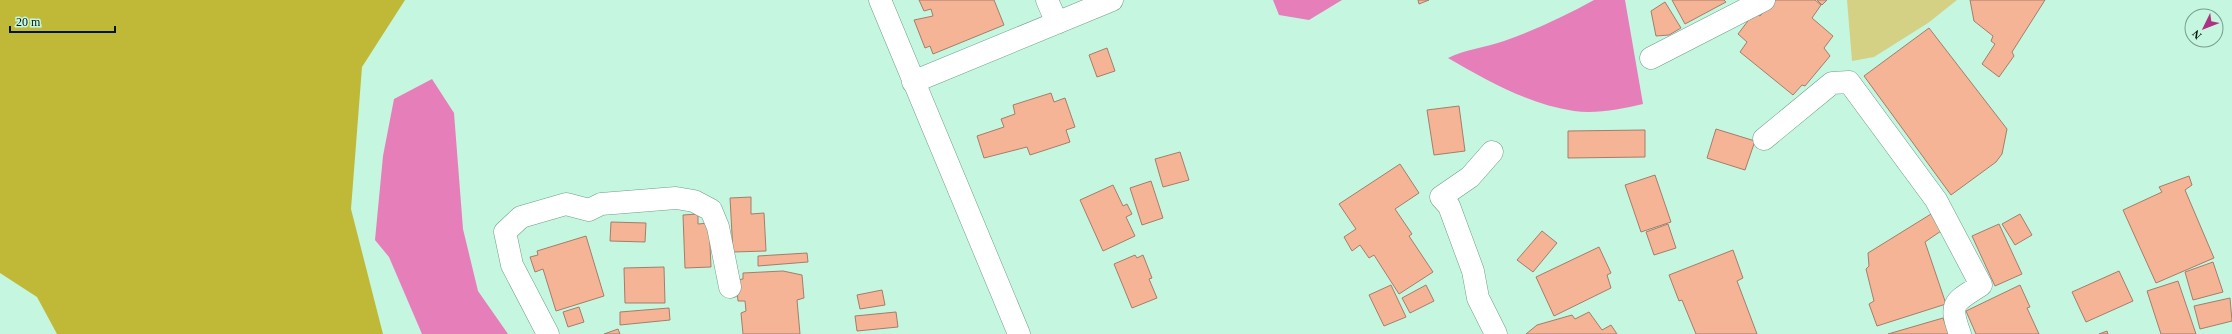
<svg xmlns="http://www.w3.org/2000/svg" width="2232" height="334" font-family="'Times New Roman',serif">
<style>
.green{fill:#d4d185}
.forest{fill:#c0b937}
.water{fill:#e67eb9}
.building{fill:#f5b495;stroke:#a57d6a}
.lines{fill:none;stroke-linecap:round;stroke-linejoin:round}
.minor-casing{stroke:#6f9d89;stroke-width:23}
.minor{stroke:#fff;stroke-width:22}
</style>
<rect width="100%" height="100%" fill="#c5f6e0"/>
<path class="green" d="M1847 0H1957L1928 23 1874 57 1852 61Z"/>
<path class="forest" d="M0 0H405L362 67 351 209 383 334H57L37 297 0 273Z"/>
<path class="water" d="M1273 0H1342L1309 20 1279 15Z
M1594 0H1625L1643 104C1621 109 1597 114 1574 111 1528 104 1488 81 1448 58 1466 49 1485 48 1504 41 1535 30 1565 16 1594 0Z
M432 79 454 113 463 229 478 291 508 334H422L389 257 375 240 383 156 394 99Z"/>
<path class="building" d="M919 0H994L1004 25 933 54 930 46 925 48 914 20 933 16 931 9 924 11Z
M1418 0H1429L1419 4Z
M1672 0H1724L1726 2 1685 24Z
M1774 0H1815L1821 5 1812 18 1833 36 1824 48 1830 56 1805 86 1802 85 1793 95 1740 52 1747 42 1738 34 1754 13 1760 16Z
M1817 0H1827L1822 5Z
M1970 0H2045L2012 52 2014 56 1999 77 1982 64 1995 44 1991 41 1993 36 1974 21Z
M1665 2 1681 28 1669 35 1656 36 1651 11Z
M1929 28 2007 129 2002 154 1996 162 1951 195 1864 76Z
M1107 48 1115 71 1097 77 1089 55Z
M1051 93 1054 102 1065 98 1075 127 1066 130 1070 142 1030 155 1027 147 984 158 977 136 1004 127 1001 119 1015 114 1013 105Z
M1459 106 1465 151 1434 155 1427 110Z
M1716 129 1755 141 1745 170 1707 158Z
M1645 130V157L1568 158V131Z
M1180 152 1189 180 1163 187 1155 159Z
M1400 164 1419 193 1395 209 1412 234 1409 236 1433 272 1399 294 1374 255 1369 258 1360 245 1352 251 1344 237 1356 229 1339 204Z
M1655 175 1671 222 1641 232 1625 185Z
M2189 176 2192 185 2185 190 2214 258 2156 283 2123 210 2162 192 2159 187Z
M1151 181 1163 218 1142 225 1130 188Z
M1113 185 1123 206 1127 204 1132 214 1126 217 1135 236 1103 251 1080 200Z
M751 197V214L764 213 766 251 733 252 730 198Z
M698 214V224L709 223 711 267 685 268 683 215Z
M1931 214 1941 231 1925 242 1946 304 1877 326 1869 304 1874 301 1866 269 1869 266 1868 253Z
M2020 214 2032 235 2015 245 2002 224Z
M611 222 646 223 645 242 610 241Z
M1668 224 1676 248 1654 255 1646 232Z
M1999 224 2022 274 1995 286 1972 236Z
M1542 231 1557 243 1533 272 1517 260Z
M586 236 604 296 556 311 543 269 535 272 530 257 538 255 537 251Z
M1599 247 1611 273 1607 275 1611 288 1554 316 1536 277Z
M1733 250 1743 278 1737 281 1757 334H1696L1682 300 1679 301 1669 275Z
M807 253 808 262 758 266V256Z
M1135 255 1137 258 1143 255 1152 278 1149 279 1157 298 1132 308 1114 264Z
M2213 262 2223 292 2193 300 2185 272Z
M664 267 665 303H625L624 268Z
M783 271 802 275 804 298 797 300 800 334H743L741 313 746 311 745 301H738L736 280 743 279V273Z
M2119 271 2133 301 2086 322 2072 292Z
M2178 281 2196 334H2161L2147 291Z
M1391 285 1406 317 1384 326 1369 295Z
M1426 285 1434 301 1410 313 1402 298Z
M2020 285 2030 307 2027 308 2039 334H1976L1966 311Z
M882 290 885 305 860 309 857 295Z
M2230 298 2232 321 2200 329 2194 306Z
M579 307 584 322 568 327 563 312Z
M669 308 670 320 620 325V312Z
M896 312 898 327 857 331 855 316Z
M1589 312 1602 330 1611 325 1617 334H1526L1537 325 1572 315 1575 319Z
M1943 318 1949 334H1888Z
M618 329 620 334H604Z
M2107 331 2108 334H2099Z"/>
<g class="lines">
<defs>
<path id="minor" d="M880 0 1019 334
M1047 0 1057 23
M1651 58 1764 0
M913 82 1112 0
M1764 139 1832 83 1849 82 1936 200 1981 285C1955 302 1948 302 1960 334
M1492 152 1470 177 1441 197 1449 206 1473 271 1478 298 1496 334
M548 334 512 265 505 232 521 217 566 204 589 210 601 204 676 198 694 201 711 210 718 227 730 287"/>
</defs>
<use href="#minor" class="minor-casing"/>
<use href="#minor" class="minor"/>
</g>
<g transform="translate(2204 28) rotate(227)"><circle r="19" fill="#c5f6e0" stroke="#789c8c"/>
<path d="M0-3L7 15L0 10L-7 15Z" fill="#af3181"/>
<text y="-6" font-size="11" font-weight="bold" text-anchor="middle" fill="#04150e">N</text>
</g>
<path d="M10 26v6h105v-6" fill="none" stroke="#04150e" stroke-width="2"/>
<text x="16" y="26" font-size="12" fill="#04150e" stroke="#c5f6e0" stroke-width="3" paint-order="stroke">20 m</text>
</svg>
